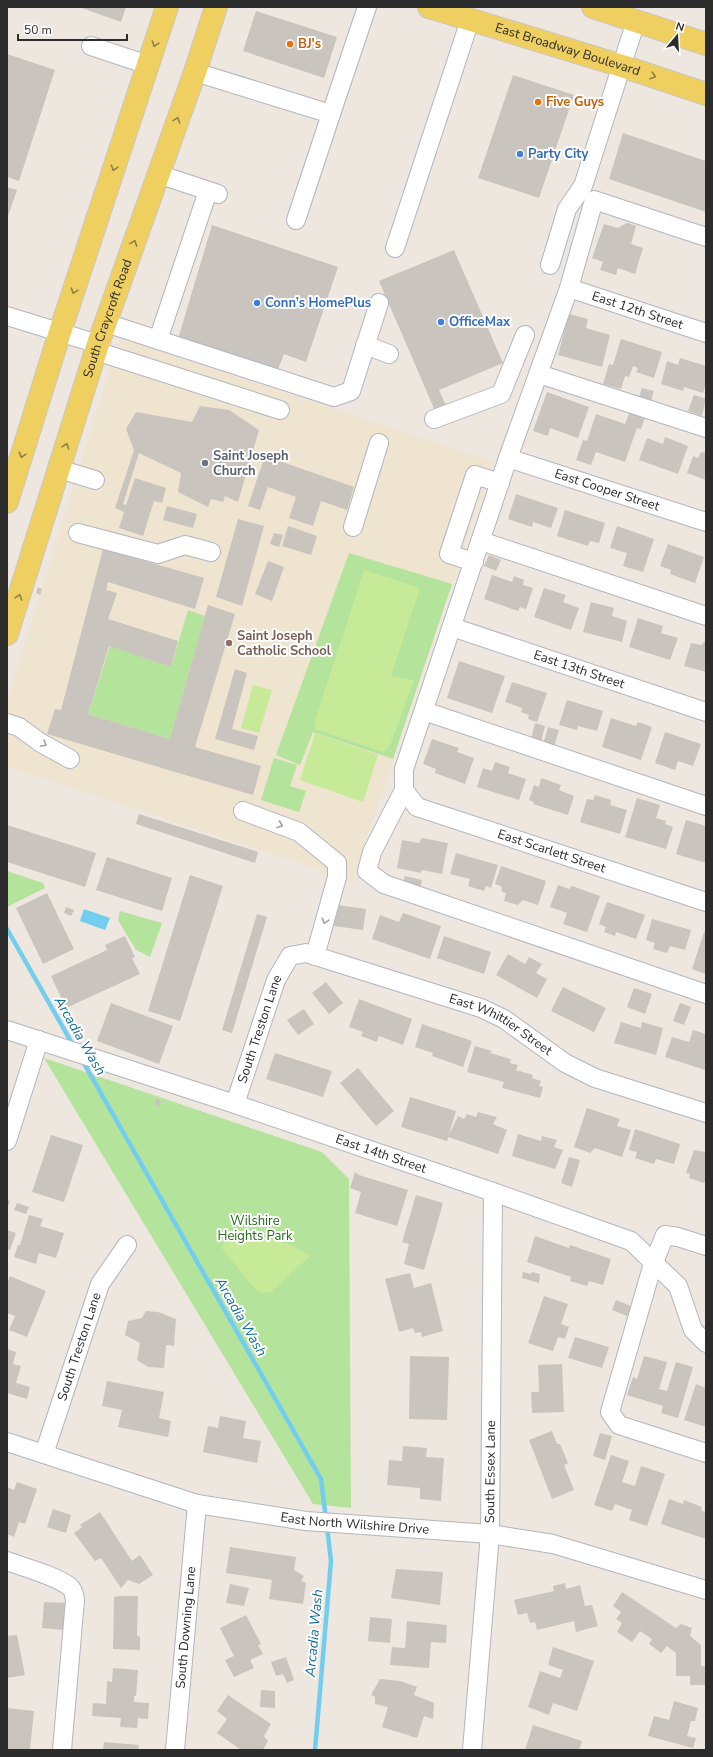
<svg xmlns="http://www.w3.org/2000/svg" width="713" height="1757" font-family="'Nunito Sans',sans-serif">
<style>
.education{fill:#efe4cf}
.green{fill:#b4e39c}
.pitch{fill:#c7ea98}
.water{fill:#73cdee}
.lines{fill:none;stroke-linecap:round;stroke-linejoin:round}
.stream{stroke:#73cdee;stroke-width:4.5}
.building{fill:#c9c4be}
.minor-casing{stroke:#b2b5bf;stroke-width:20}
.major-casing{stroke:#c8c8c8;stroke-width:24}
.minor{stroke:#fff;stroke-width:18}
.major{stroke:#f0cf61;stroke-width:22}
.oneway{stroke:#8e7e46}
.oneway2{stroke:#a0a0a0}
.food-dot{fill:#e8710a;stroke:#fff;stroke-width:1.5}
.shop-dot{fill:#3f7fe0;stroke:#fff;stroke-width:1.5}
.worship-dot{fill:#6b7280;stroke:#fff;stroke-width:1.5}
.education-dot{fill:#8d6e63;stroke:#fff;stroke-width:1.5}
.labels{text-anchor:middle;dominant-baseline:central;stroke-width:4;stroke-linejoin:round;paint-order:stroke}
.food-label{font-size:13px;font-weight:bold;fill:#c56008;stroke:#fff;text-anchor:start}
.street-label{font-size:13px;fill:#2c2c2c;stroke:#fff}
.shop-label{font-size:13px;font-weight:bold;fill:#366cbe;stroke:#fff;text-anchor:start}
.worship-label{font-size:13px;font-weight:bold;fill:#5b616d;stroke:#fff;text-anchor:start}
.education-label{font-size:13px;font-weight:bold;fill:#785e54;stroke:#fff;text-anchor:start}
.park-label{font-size:13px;fill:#2b6a1b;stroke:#fff}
.water-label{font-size:14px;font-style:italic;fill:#0e6c9e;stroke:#fff}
</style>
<rect width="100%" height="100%" fill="#eee7df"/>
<path class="education" d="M120 338 493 462 352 882 322 870 7 767V701Z"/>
<path class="green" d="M349 553 452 584 393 759 313 732 300 765 276 755Z
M188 610 205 616 170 739 88 714 110 646 171 667Z
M274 758 297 765 290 786 306 791 299 812 261 800Z
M7 871 43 883 45 888 7 907Z
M120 911 162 923 150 957 136 950 118 920Z
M44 1058 322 1152 349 1179 351 1508 313 1504Z"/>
<path class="pitch" d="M364 570 420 588 391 676 414 680 389 748 383 752 315 729V721Z
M253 685 272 690 259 733 241 728Z
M315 733 378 755 363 802 300 780Z
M242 1239C267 1238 290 1240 310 1256L271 1292 261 1293 255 1289 221 1247 225 1243Z"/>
<path class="water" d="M84 909 110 918 105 930 80 921Z"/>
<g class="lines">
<path class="stream" d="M7 929 73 1045
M82 1060 321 1479 326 1519
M315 1750 331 1561 327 1527"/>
</g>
<path class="building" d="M79 7H126L121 22Z
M256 11 337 37 324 78 243 51Z
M7 54 55 70 19 181 7 177Z
M513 75 574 95 539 198 478 178Z
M623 133 706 161V212L609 179Z
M7 187 17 190 7 219Z
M627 223 636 226 631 244 643 248 635 274 618 268 616 275 600 270 603 262 592 258 604 224 618 228Z
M212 225 338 267 306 362 284 354 277 372 178 339Z
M454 250 503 363 439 390 447 408 436 413 379 281Z
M569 314 588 319 586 328 610 335 602 367 558 355Z
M621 339 662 352 654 378 636 372 638 368 633 366 629 377 625 376 621 389 603 384 609 364 613 365Z
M680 358 706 366V383L703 393 684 387 683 391 661 384 667 361 678 365Z
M642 388 654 391 651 401 639 397Z
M547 392 589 407 578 438 550 428 548 436 533 431Z
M694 395 706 399 702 416 688 411Z
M200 406 229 410 259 430 238 502 225 496 223 502 211 499 208 507 178 492 181 473 139 453 123 504 126 505 135 478 166 488 162 503 154 501 143 536 119 528 124 512 115 508 134 450 126 429 136 412 192 422Z
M632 406 647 412 641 429 637 428 625 462 596 452 591 465 576 460 583 440 587 441 596 414 625 424Z
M665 437 688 446 678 474 639 460 647 438 663 444Z
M701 452 706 453V480L687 473 693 456 698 458Z
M265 456 354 487 347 510 321 501 313 526 289 518 296 497 268 487 260 510 248 506Z
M516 494 558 508 551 528 533 522 532 527 508 519Z
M167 506 197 514 193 528 163 520Z
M565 510 605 523 599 543 590 541 588 546 557 536Z
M238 519 264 526 242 606 216 597Z
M288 526 317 536 311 555 282 546Z
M617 526 654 539 643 572 623 566 627 553 610 548Z
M274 533 283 535 279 547 270 544Z
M668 544 704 557 695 583 670 574 671 570 660 566Z
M103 549 204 578 195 609 108 582 106 590 117 593 108 619 178 641 171 667 109 646 88 714 170 739 208 605 235 614 195 747 261 766 253 795 47 734 55 709 61 710Z
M489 555 501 560 496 571 484 566Z
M268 561 284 567 272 601 255 594Z
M492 575 512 582 514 576 524 580 523 585 533 588 526 609 520 607 518 611 484 599Z
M38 587 42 589 40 595 36 593Z
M544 588 566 595 563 602 579 608 571 630 534 617Z
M591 602 614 608 612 616 627 621 622 642 583 632Z
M638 618 663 626 661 633 678 638 670 660 629 647Z
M706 640V672L684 666 691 643 701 645Z
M459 661 505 676 492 713 447 698Z
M235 669 247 673 232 729 258 736 254 750 215 739Z
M512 682 547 693 537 722 528 719 529 715 521 712 522 708 505 702Z
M567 700 603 711 597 731 578 726 577 730 559 725Z
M611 718 636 726 638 722 652 727 641 760 602 747Z
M535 723 545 726 541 742 531 739Z
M548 727 559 730 554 747 543 744Z
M665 732 701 744 693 766 678 761 675 770 655 763Z
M432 739 459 748 457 752 474 758 465 784 435 773 436 769 423 764Z
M495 762 510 767 508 773 526 779 519 800 477 787 483 768 492 771Z
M541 778 561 785 559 790 574 796 568 815 533 804 534 802 529 800 534 785 539 787Z
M595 795 611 800 610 805 627 810 620 834 580 822 587 799 593 800Z
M637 798 660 805 656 818 666 821 665 824 673 827 666 849 625 837Z
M139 814 258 852 255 863 136 824Z
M686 820 706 826V863L676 854Z
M7 825 96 853 85 887 7 862Z
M422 838 448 843 442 874 422 870 421 873 397 868 402 840 419 843Z
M456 853 498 865 491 888 486 886 484 891 468 886 470 879 450 874Z
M107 857 172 878 162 911 96 890Z
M501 866 546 881 538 905 523 900 518 905 504 901 506 893 502 892 501 886 495 884Z
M190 875 223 886 180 1021 148 1011Z
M405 876 422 880 420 890 402 885Z
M558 885 569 889 572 886 600 896 587 932 563 924 567 913 550 907Z
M47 893 74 949 43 964 16 908Z
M607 902 645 915 636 939 616 932 615 936 604 932 606 927 599 924Z
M337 905 366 909 363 930 334 926Z
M66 907 74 910 71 916 64 913Z
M403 913 441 926 430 959 372 939 380 915 399 922Z
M257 914 267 917 232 1033 222 1030Z
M652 919 691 930 685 950 670 946 667 953 653 949 655 943 646 940Z
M704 932 706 933V974L692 969Z
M125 936 135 957 132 958 140 974 66 1008 51 976 107 950 105 945Z
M444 936 491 952 484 974 437 958Z
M508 954 525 964 529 957 542 964 536 973 547 979 537 998 496 975Z
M326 982 343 1003 329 1014 312 993Z
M563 987 606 1008 594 1032 551 1011Z
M634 988 652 994 645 1014 627 1007Z
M359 999 412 1019 403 1045 379 1036 377 1042 361 1036 363 1032 349 1027Z
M111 1003 173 1026 159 1064 97 1041Z
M680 1003 691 1007 684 1025 673 1021Z
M304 1009 314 1024 298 1035 287 1020Z
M621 1022 641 1028 642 1022 663 1028 656 1055 614 1043Z
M422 1024 472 1041 463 1067 432 1056 433 1053 415 1047Z
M693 1030 706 1034V1066L705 1070 665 1057 672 1037 689 1042Z
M475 1046 492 1051 490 1053 511 1059 510 1063 518 1065 516 1070 533 1075 532 1078 541 1081 539 1086 543 1087 540 1098 502 1088 504 1082 467 1072Z
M275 1053 332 1071 323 1097 266 1079Z
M358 1068 394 1111 376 1126 340 1083Z
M410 1097 456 1111 447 1141 401 1127Z
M156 1099 161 1101 160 1106 155 1105Z
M587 1108 620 1119 617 1126 631 1130 622 1157 595 1148 590 1153 574 1147Z
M478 1112 497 1117 493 1124 507 1130 498 1154 448 1137 458 1116 464 1119 467 1114 476 1117Z
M635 1129 680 1144 674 1164 656 1159 654 1164 635 1158 637 1152 629 1150Z
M518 1134 541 1141 542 1136 557 1140 554 1147 563 1150 555 1169 512 1156Z
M51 1135 83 1145 64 1202 32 1192Z
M694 1150 706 1152V1181L704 1183 689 1178 690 1174 686 1173Z
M569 1157 580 1160 572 1187 561 1183Z
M355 1172 359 1175 408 1190 397 1226 355 1213 361 1192 350 1188Z
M416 1195 443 1203 424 1270 404 1264 409 1244 402 1242Z
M7 1200 10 1201 7 1209Z
M17 1203 29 1207 26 1214 14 1210Z
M29 1215 43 1219 40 1226 64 1233 56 1258 39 1253 36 1264 14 1257 18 1245H20Z
M7 1230 16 1233 10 1250 7 1249Z
M535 1236 569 1248 570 1245 611 1259 603 1285 589 1281 587 1286 570 1281 571 1277 527 1262Z
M523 1272 531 1274 532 1272 540 1274 539 1283 522 1278Z
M410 1273 414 1288 431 1283 443 1331 422 1337 421 1332 415 1333 413 1328 399 1332 385 1279Z
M10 1276 46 1291 27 1337 9 1330 15 1316 7 1313V1283Z
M544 1296 568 1304 561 1324 569 1327 565 1339 558 1337 553 1351 528 1343Z
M616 1300 631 1306 627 1316 612 1310Z
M146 1311 158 1312 176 1319 174 1346 166 1345 164 1368 148 1367 137 1360 140 1343 125 1335 128 1321 142 1318Z
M575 1337 609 1347 602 1368 568 1358Z
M7 1349 16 1352 13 1364 21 1366 16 1383 30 1387 27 1399 7 1393Z
M410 1356 449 1357 447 1420 409 1419Z
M644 1356 667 1362 659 1389 667 1391 676 1362 693 1367 678 1418 661 1413 663 1406 627 1395 633 1377 637 1379Z
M562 1364 564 1412 532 1413 531 1392H539L538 1365Z
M107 1381 164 1392 159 1418 171 1421 168 1437 118 1427 122 1410 102 1406Z
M696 1384 706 1388V1427L684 1420Z
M220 1416 246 1421 243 1438 261 1441 257 1463 203 1452 208 1426 218 1428Z
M552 1431 557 1444H560L568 1463 564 1465 574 1490 552 1499 529 1440Z
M600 1433 612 1436 605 1460 593 1456Z
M403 1446 427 1448 426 1457 444 1458 441 1501 420 1499V1488L387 1485 389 1460 402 1461Z
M611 1455 629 1461 622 1482 635 1486 641 1466 665 1474 647 1526 629 1520 632 1510 615 1504 612 1511 594 1505Z
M17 1482 37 1489 25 1524 19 1522 14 1537 7 1534V1487L14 1490Z
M669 1499 683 1504 684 1500 702 1507 701 1510 706 1512V1539L661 1524Z
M53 1509 71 1515 66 1533 47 1527Z
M100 1512 132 1561 140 1555 153 1575 139 1584 128 1580 121 1588 101 1558 95 1561 74 1533 82 1527 80 1525Z
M230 1547 296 1557 294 1570 304 1576 301 1581 306 1583 303 1604 269 1599 272 1580 226 1573Z
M396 1569 443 1572 440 1605 391 1598Z
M565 1583 566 1589 580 1585 585 1606 592 1605 598 1626 576 1632 574 1621 537 1630 535 1622 530 1623 527 1613 518 1615 514 1600 554 1591 553 1586Z
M230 1584 249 1588 244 1606 226 1603Z
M622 1592 676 1628 681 1624 692 1628 690 1636 701 1645V1666H706V1685H690V1676H676V1653L667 1646 661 1653 649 1644 652 1639 640 1631 632 1642 617 1632 622 1623 616 1619 621 1612 613 1606Z
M119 1596H138L137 1635 140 1637V1650L113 1649 114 1597Z
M44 1602 65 1603 63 1630 42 1628Z
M246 1615 261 1644 258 1645 263 1654 250 1660 254 1668 234 1677 225 1660 234 1656 220 1628Z
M370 1617 392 1619 390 1643 368 1641Z
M407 1621 447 1625 446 1643 431 1642 429 1668 390 1665 392 1647 405 1648Z
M17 1635 25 1675 7 1678V1636Z
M553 1647 594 1661 577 1711 553 1703 549 1715 528 1707 540 1671 560 1678 563 1670 548 1665Z
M286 1657 294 1680 287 1683 283 1674 276 1676 271 1662Z
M113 1668 138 1670 136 1696H134V1702L149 1703 148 1719 138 1718 137 1728 120 1727 121 1718 92 1716 93 1703 106 1704 107 1681 112 1682Z
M380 1679 400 1681 417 1687 414 1695 434 1703 433 1719 424 1716 417 1738 382 1727 388 1707 375 1704V1697L371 1695Z
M261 1690 275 1691V1708L260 1707Z
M228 1695 271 1724 264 1736 268 1741 263 1750H241L217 1733 227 1719 217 1711Z
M674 1701 698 1708 695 1721H691L687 1736 696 1738 693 1748 648 1736 654 1716 669 1720Z
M7 1708 34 1711 30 1750H7Z
M533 1725 582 1741 579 1750H525Z
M104 1742 139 1745 138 1750H103Z"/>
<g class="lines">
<defs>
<g id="minor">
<path d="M91 46 148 65"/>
<path d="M195 72 331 114 367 7"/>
<path d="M158 174 218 194"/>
<path d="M296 220 331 114"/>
<path d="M706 237 594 200 569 288 508 458 404 769V790L372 852 367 871 384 884 706 994"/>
<path d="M395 248 470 20"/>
<path d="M550 265 567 209 583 186 636 21"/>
<path id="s1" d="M569 288 706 333"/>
<path d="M7 316 98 344"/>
<path d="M106 323 334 397 351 391 379 303"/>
<path d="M158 340 208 191"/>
<path d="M365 345 389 354"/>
<path d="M96 351 280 410"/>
<path d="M539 374 706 428"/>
<path d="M434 419 501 394 525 335"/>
<path id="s2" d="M508 458 706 522"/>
<path d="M59 469 95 480"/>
<path d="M353 527 379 443"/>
<path d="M78 533 158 554 185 545 211 552"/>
<path d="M481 541 706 616"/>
<path d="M474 562 449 554 475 475 500 483"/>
<path id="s3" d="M452 627 706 712"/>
<path d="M424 711 706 806"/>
<path d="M7 723 19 727 41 743 70 759"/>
<path id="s4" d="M404 790 417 807 706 902"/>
<path d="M243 811 299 832 337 863V877L315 956"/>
<path id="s5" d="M7 1030 235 1104 493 1192 631 1241 678 1286 693 1330 706 1343"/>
<path id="s6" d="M235 1104 276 980 290 956 306 953 481 1008 504 1019 565 1063 595 1078 706 1113"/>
<path d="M7 1141 39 1040"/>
<path d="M706 1246 678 1237 665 1235 652 1267 610 1412 619 1425 706 1453"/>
<path id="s7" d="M7 1442 197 1504 306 1521 490 1534 553 1544 706 1590"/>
<path id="s8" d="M44 1454 100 1284 127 1245"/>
<path d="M7 1561C26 1568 53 1575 69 1586 74 1590 74 1595 75 1600L62 1750"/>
<path id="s9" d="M175 1750 197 1504"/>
<path id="s10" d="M472 1750 490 1534 493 1192"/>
</g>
<g id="major">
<path id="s11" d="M429 7 622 66 706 94"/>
<path d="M593 7 706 44"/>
<path d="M7 502 60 332 167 7"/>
<path id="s12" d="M7 634 98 344 195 72 216 7"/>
</g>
</defs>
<use href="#minor" class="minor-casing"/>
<use href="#major" class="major-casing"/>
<use href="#minor" class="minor"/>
<use href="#major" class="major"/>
</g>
<defs><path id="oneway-chevron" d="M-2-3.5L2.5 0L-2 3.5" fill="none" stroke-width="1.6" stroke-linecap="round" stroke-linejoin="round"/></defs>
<g class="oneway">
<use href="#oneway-chevron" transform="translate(155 44) rotate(108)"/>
<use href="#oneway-chevron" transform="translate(653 76) rotate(18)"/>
<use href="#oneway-chevron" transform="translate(177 120) rotate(-70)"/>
<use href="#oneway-chevron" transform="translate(114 168) rotate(108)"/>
<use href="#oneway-chevron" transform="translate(134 243) rotate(-70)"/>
<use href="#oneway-chevron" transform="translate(74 291) rotate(108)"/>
<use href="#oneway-chevron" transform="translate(66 446) rotate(-73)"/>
<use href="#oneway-chevron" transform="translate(22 455) rotate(107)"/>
<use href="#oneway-chevron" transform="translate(19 597) rotate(-72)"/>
</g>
<g class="oneway2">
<use href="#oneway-chevron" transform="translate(44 744) rotate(30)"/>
<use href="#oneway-chevron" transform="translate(280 825) rotate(21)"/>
<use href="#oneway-chevron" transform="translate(325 921) rotate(106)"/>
</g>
<g class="food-dot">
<circle cx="290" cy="44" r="4"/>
<circle cx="538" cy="102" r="4"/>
</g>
<g class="shop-dot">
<circle cx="520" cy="154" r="4"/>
<circle cx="257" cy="303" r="4"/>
<circle cx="441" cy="322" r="4"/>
</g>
<circle class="worship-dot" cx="205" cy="463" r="4"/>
<circle class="education-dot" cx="229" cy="643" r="4"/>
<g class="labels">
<g class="food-label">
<text x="298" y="44">BJ's</text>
<text x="546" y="102">Five Guys</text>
</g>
<g class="street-label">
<text stroke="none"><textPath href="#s11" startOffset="145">East Broadway Boulevard</textPath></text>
<text stroke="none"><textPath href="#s1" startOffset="72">East 12th Street</textPath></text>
<text stroke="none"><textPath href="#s12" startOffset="331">South Craycroft Road</textPath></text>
<text stroke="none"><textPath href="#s2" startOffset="104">East Cooper Street</textPath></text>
<text stroke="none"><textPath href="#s3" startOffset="134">East 13th Street</textPath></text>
<text stroke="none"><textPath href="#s4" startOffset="163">East Scarlett Street</textPath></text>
<text stroke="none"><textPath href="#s6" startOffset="383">East Whittier Street</textPath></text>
<text stroke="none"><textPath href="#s6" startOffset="79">South Treston Lane</textPath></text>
<text stroke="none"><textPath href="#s5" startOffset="394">East 14th Street</textPath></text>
<text stroke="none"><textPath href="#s8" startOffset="113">South Treston Lane</textPath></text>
<text stroke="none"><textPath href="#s10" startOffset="279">South Essex Lane</textPath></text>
<text stroke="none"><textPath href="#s7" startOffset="359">East North Wilshire Drive</textPath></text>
<text stroke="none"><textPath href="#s9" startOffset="123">South Downing Lane</textPath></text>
</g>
<g class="shop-label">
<text x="528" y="154">Party City</text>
<text x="265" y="303">Conn’s HomePlus</text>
<text x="449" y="322">OfficeMax</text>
</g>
<g class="worship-label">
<text x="213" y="456">Saint Joseph<tspan x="213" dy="15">Church</tspan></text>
</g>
<g class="education-label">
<text x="237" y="636">Saint Joseph<tspan x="237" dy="15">Catholic School</tspan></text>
</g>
<g class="park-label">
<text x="255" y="1221">Wilshire<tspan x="255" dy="15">Heights Park</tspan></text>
</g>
<g class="water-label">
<text transform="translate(80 1036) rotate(60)">Arcadia Wash</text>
<text transform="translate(241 1317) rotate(60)">Arcadia Wash</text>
<text transform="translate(314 1633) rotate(-85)">Arcadia Wash</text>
</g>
</g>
<rect width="713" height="1757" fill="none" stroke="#2c2c2c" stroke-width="16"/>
<g transform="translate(677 36) rotate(18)" stroke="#ffffff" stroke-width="3" paint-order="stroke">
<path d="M0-3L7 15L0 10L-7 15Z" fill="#2c2c2c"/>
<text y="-6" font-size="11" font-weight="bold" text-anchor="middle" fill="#2c2c2c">N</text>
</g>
<path d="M18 34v6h109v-6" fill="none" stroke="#2c2c2c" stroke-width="2"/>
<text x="24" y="34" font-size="12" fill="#2c2c2c" stroke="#ffffff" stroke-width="3" paint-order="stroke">50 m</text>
</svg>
